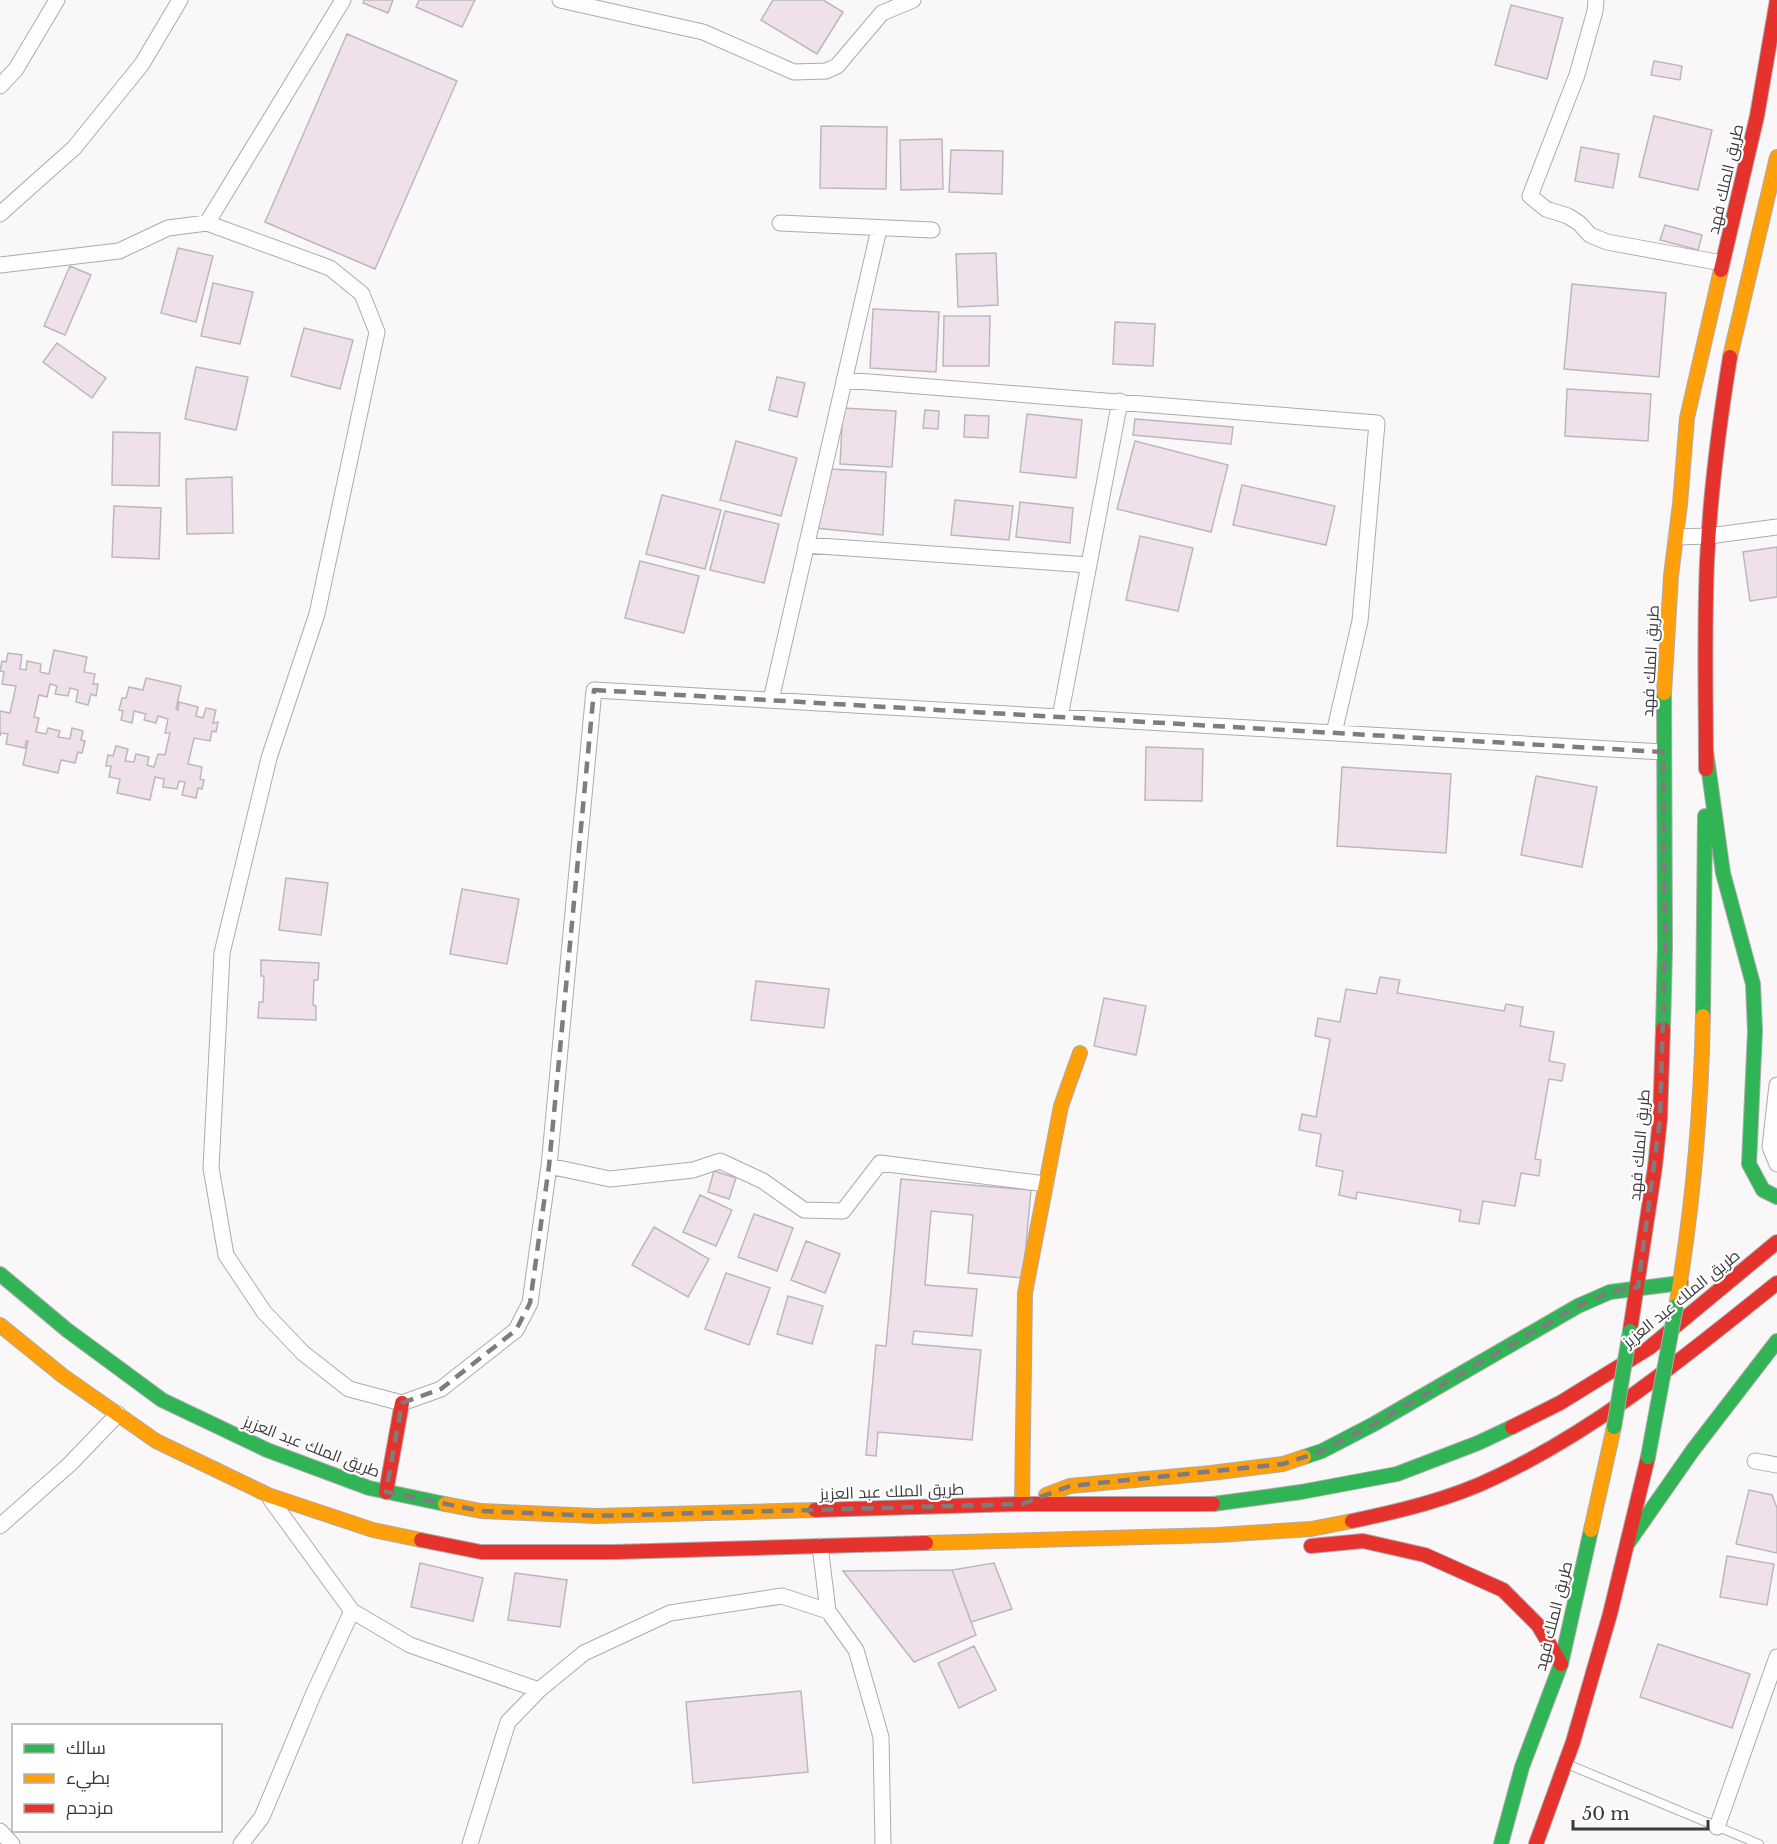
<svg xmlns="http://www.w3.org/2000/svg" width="1777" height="1844" font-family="'Libre Baskerville',Cairo,serif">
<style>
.building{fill:#efe0ec;stroke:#bab9b9;stroke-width:1.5}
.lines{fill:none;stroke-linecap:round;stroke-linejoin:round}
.lane-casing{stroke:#adabac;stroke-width:10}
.street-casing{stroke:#adabac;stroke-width:17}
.fast-casing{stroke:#adabac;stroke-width:16}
.slow-casing{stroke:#adabac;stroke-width:16}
.jam-casing{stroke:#adabac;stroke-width:16}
.lane{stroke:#fefefe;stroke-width:8}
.street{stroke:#fefefe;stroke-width:15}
.fast{stroke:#30b455;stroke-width:14}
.slow{stroke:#ff9f0a;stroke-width:14}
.jam{stroke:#e5322d;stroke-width:14}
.fast-bridge-casing{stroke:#adabac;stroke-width:16;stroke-linecap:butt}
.fast-bridge{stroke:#30b455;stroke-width:14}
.marked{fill:none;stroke:#7e7c7d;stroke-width:4.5;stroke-dasharray:12 8;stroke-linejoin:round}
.labels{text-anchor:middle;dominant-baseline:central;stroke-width:4.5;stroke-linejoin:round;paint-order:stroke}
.street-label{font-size:16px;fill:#3c3a3b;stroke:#fff}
</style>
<rect width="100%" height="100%" fill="#f9f7f8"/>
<path class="building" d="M364 0H393L388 13 363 3Z
M419 0H475L462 27 416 7Z
M773 0H823L843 12 817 54 761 20Z
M1511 5 1563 18 1547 79 1495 65Z
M347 34 457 81 375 269 265 222Z
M1654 61 1682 66 1680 80 1651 75Z
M1654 116 1712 130 1698 190 1639 177Z
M821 126 887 127 886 189 820 188Z
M942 139 943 189 901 190 900 140Z
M1581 147 1619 154 1613 188 1575 181Z
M951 150 1003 151 1002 194 949 192Z
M1665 225 1702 235 1698 250 1660 240Z
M178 248 213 256 196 322 161 313Z
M996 253 998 305 958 307 956 254Z
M70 266 91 275 65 335 44 326Z
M213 283 253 292 240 344 201 336Z
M1572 284 1666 293 1659 377 1564 369Z
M873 309 939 312 936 372 870 368Z
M944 316H990L989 366H943Z
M1115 322 1155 324 1153 366 1113 364Z
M304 328 353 340 340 389 291 376Z
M57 343 106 378 92 398 43 362Z
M196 367 248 377 236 430 185 419Z
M777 377 805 383 797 417 769 410Z
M1567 389 1651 394 1648 441 1565 436Z
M843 408 896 411 892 467 840 464Z
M925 410 939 411 938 429 923 428Z
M1027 414 1082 420 1076 478 1020 472Z
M965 415 989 416 988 438 964 437Z
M1135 419 1233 427 1231 444 1133 435Z
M113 432 160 433 159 486 112 485Z
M736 441 797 458 781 516 720 500Z
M1135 441 1228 465 1211 532 1117 509Z
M829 469 886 472 883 535 816 528Z
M232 477 233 533 187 534 186 479Z
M1242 485 1335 506 1326 545 1233 525Z
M662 495 721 510 705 569 646 554Z
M955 500 1013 506 1009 540 951 535Z
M1020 502 1073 508 1070 543 1016 537Z
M114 506 161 508 159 559 112 557Z
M725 511 779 524 764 583 710 570Z
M1140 536 1193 548 1178 611 1126 600Z
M1777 547V597L1750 601 1743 552Z
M640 561 699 576 684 633 625 618Z
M54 650 87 657 84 672 95 674 93 684H98L96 696 91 694 88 705 76 702 78 690 70 688 68 696 55 694 57 686 50 684 47 697 39 695 34 717 39 718 36 732 46 734 48 728 60 731 58 737 70 739 72 728 83 731 81 740 85 741 82 753 78 752 75 763 61 760 58 773 23 765 28 741H26L25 748 6 744 8 734 1 733 0 736V711L10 713 16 686 2 684 4 672 0 671 2 661 6 662 8 653 22 655 20 669 26 670 27 661 41 664 40 672 49 674Z
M146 678 181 686 176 709 178 710 179 702 198 707 196 716 203 718 206 708 216 710 213 723 218 722 216 732 212 731 210 741 194 738 188 764 202 767 200 779 204 780 202 789 198 788 196 798 182 795 185 782 179 781 177 789 163 787 164 779 155 777 150 800 117 793 120 779 109 777 111 766H106L108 755 113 756 116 746 128 749 125 761 134 762 136 754 149 757 147 765 154 767 158 754 165 755 170 733H165L168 719 158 716 156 723 144 720 146 714 134 711 132 723 121 720 123 711 119 710 122 698H126L129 687 143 690Z
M1146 747 1203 749 1202 801 1145 800Z
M1342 767 1451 774 1446 853 1337 846Z
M1536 776 1597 787 1582 867 1521 855Z
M286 878 328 883 321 935 279 930Z
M462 889 519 899 507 964 450 954Z
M261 960 319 963 318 980H314L313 1005 316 1006V1020L258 1018 259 1002H263L264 976H261Z
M1380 977 1400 980 1397 993 1504 1011 1506 1004 1523 1007 1520 1026 1554 1032 1549 1061 1565 1064 1562 1081 1549 1079 1535 1159 1541 1160 1539 1176 1521 1173 1515 1206 1483 1201 1479 1224 1459 1221 1461 1210 1357 1192 1356 1199 1339 1195 1343 1171 1316 1166 1321 1134 1299 1130 1302 1114 1316 1117 1330 1039 1315 1036 1318 1018 1340 1022 1346 989 1376 994Z
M756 981 829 989 824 1028 751 1020Z
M1104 998 1146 1006 1136 1055 1094 1046Z
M714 1171 736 1178 729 1199 708 1192Z
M901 1179 1031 1190 1023 1278 968 1273 973 1215 931 1211 925 1285 977 1289 972 1336 914 1331 912 1344 981 1350 972 1440 878 1432 876 1456 866 1455 876 1345 886 1346Z
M700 1195 732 1210 716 1246 683 1232Z
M754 1214 793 1228 777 1271 738 1257Z
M654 1227 709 1259 688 1297 632 1265Z
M806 1241 840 1254 825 1293 791 1280Z
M726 1273 770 1288 749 1345 705 1329Z
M788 1296 823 1306 812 1344 777 1334Z
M1749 1490 1772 1495 1777 1508V1553L1736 1544Z
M1727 1556 1774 1564 1767 1605 1720 1597Z
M420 1563 483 1578 473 1621 411 1607Z
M994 1563 1012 1609 971 1622 952 1570Z
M952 1570 976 1635 914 1662 843 1571Z
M515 1573 567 1580 560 1627 508 1620Z
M1658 1644 1750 1674 1732 1728 1640 1697Z
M974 1646 996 1690 959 1708 938 1663Z
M801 1691 808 1772 693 1783 686 1702Z"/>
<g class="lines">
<defs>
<path id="lane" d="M1567 1764 1759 1844"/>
<path id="street" d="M560 0 703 32 794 72 826 71 837 66 882 13 913 0
M1596 0 1595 11 1577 75 1530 196 1546 209 1568 216 1579 223 1590 235 1607 242 1722 263
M0 86 16 69 57 0
M0 214 74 148 142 64 180 0
M207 223 343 0
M780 223 932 230
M0 265 119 251 168 228 207 223 330 268 362 294 377 332 317 614 269 758 222 953 211 1168 226 1255 264 1312 303 1353 349 1389 402 1403 441 1389 516 1330 530 1303 549 1166 594 690 1663 752
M844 380 1377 423 1360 621 1334 733
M1676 537 1709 536 1777 527
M806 545 1089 565
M771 700 879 229
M1060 717 1120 401
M1777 1085 1770 1147 1777 1164
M549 1166 610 1179 693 1170 720 1161 763 1181 804 1210 843 1211 880 1163 1046 1184
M1755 1461 1777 1465
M271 1500 352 1611 410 1645 539 1690
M0 1526 70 1464 118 1414
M820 1546 828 1611
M1717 1827 1777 1657
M0 1831 12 1844
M241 1844 262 1817 313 1695 352 1611
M470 1844 508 1722 539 1690 584 1653 670 1613 782 1596 828 1611 856 1650 881 1737 883 1844"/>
<path id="fast" d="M1706 751 1723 873 1753 984 1755 1031 1749 1164 1763 1190 1777 1197
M1703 1016 1705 816
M1663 1029 1665 949 1664 693
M0 1274 67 1330 162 1400 267 1450 369 1488 445 1504
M1304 1457 1322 1451 1374 1424 1578 1306 1610 1292 1681 1283
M1213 1504 1301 1492 1397 1474 1478 1443 1512 1427
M1628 1543 1693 1450 1777 1341
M1501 1844 1522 1767 1561 1664 1591 1530"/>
<path id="slow" d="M1730 357 1777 157
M1664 693 1671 576 1680 504 1687 418 1721 270
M1677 1301C1693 1206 1701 1112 1703 1016
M0 1325 63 1376 156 1441 268 1495 373 1530 421 1540
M1046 1495 1070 1486 1211 1473 1283 1464 1304 1457
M445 1504 481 1511 597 1516 815 1510
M1022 1504 1025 1293 1061 1106 1080 1053
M1591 1530 1614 1427
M926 1543 1217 1535 1311 1529 1352 1521"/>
<path id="jam" d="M1721 270 1757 116 1777 0
M1706 769C1706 700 1704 631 1707 562 1710 494 1719 425 1730 357
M1630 1331 1655 1167 1660 1119 1663 1029
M1512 1427 1560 1403 1649 1348 1777 1242
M386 1492 402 1403
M815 1510 1022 1504H1213
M1352 1521C1400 1511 1451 1499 1496 1477 1600 1428 1688 1354 1777 1283
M421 1540 481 1552H615L926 1543
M1311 1546 1363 1541 1425 1555 1503 1590 1538 1625 1561 1664
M1536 1844 1573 1742 1610 1614 1648 1457"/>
</defs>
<use href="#lane" class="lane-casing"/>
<use href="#street" class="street-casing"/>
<use href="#fast" class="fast-casing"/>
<use href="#slow" class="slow-casing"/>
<use href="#jam" class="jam-casing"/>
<use href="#lane" class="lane"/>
<use href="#street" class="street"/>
<use href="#fast" class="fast"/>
<use href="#slow" class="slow"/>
<use href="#jam" class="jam"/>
<defs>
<path id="fast-bridge" d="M1614 1427 1630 1331
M1648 1457 1676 1306"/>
</defs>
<use href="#fast-bridge" class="fast-bridge-casing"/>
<use href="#fast-bridge" class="fast-bridge"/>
</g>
<path class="marked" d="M594 690 1663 752 1665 949 1660 1119 1638 1287 1610 1292 1578 1306 1374 1424 1322 1451 1283 1464 1070 1486 1022 1504 597 1516 481 1511 386 1492 402 1403 441 1389 516 1330 530 1303 549 1166Z"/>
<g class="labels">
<g class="street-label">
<text transform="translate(1725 179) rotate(-77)">طريق الملك فهد</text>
<text transform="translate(1650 661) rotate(-87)">طريق الملك فهد</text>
<text transform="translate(1639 1145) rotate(-85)">طريق الملك فهد</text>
<text transform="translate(1681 1298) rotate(-39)">طريق الملك عبد العزيز</text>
<text transform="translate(312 1446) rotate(21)">طريق الملك عبد العزيز</text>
<text transform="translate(892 1491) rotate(-2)">طريق الملك عبد العزيز</text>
<text transform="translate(1553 1616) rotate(-76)">طريق الملك فهد</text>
</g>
</g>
<rect x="12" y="1724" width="210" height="108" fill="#ffffff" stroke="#b1b0b1" stroke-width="1.5"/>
<rect x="24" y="1744" width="30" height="9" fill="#30b455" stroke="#b1b0b1" stroke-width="1.5"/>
<text x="66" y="1754" font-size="18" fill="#3c3a3b">سالك</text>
<rect x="24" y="1774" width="30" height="9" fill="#ff9f0a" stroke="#b1b0b1" stroke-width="1.5"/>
<text x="66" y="1784" font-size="18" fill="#3c3a3b">بطيء</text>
<rect x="24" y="1804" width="30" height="9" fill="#e5322d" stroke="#b1b0b1" stroke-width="1.5"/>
<text x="66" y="1814" font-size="18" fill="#3c3a3b">مزدحم</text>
<path d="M1573 1820v9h135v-9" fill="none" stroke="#3c3a3b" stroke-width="3"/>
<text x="1582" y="1820" font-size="18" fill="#3c3a3b" stroke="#ffffff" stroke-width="4.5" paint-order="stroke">50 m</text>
</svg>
